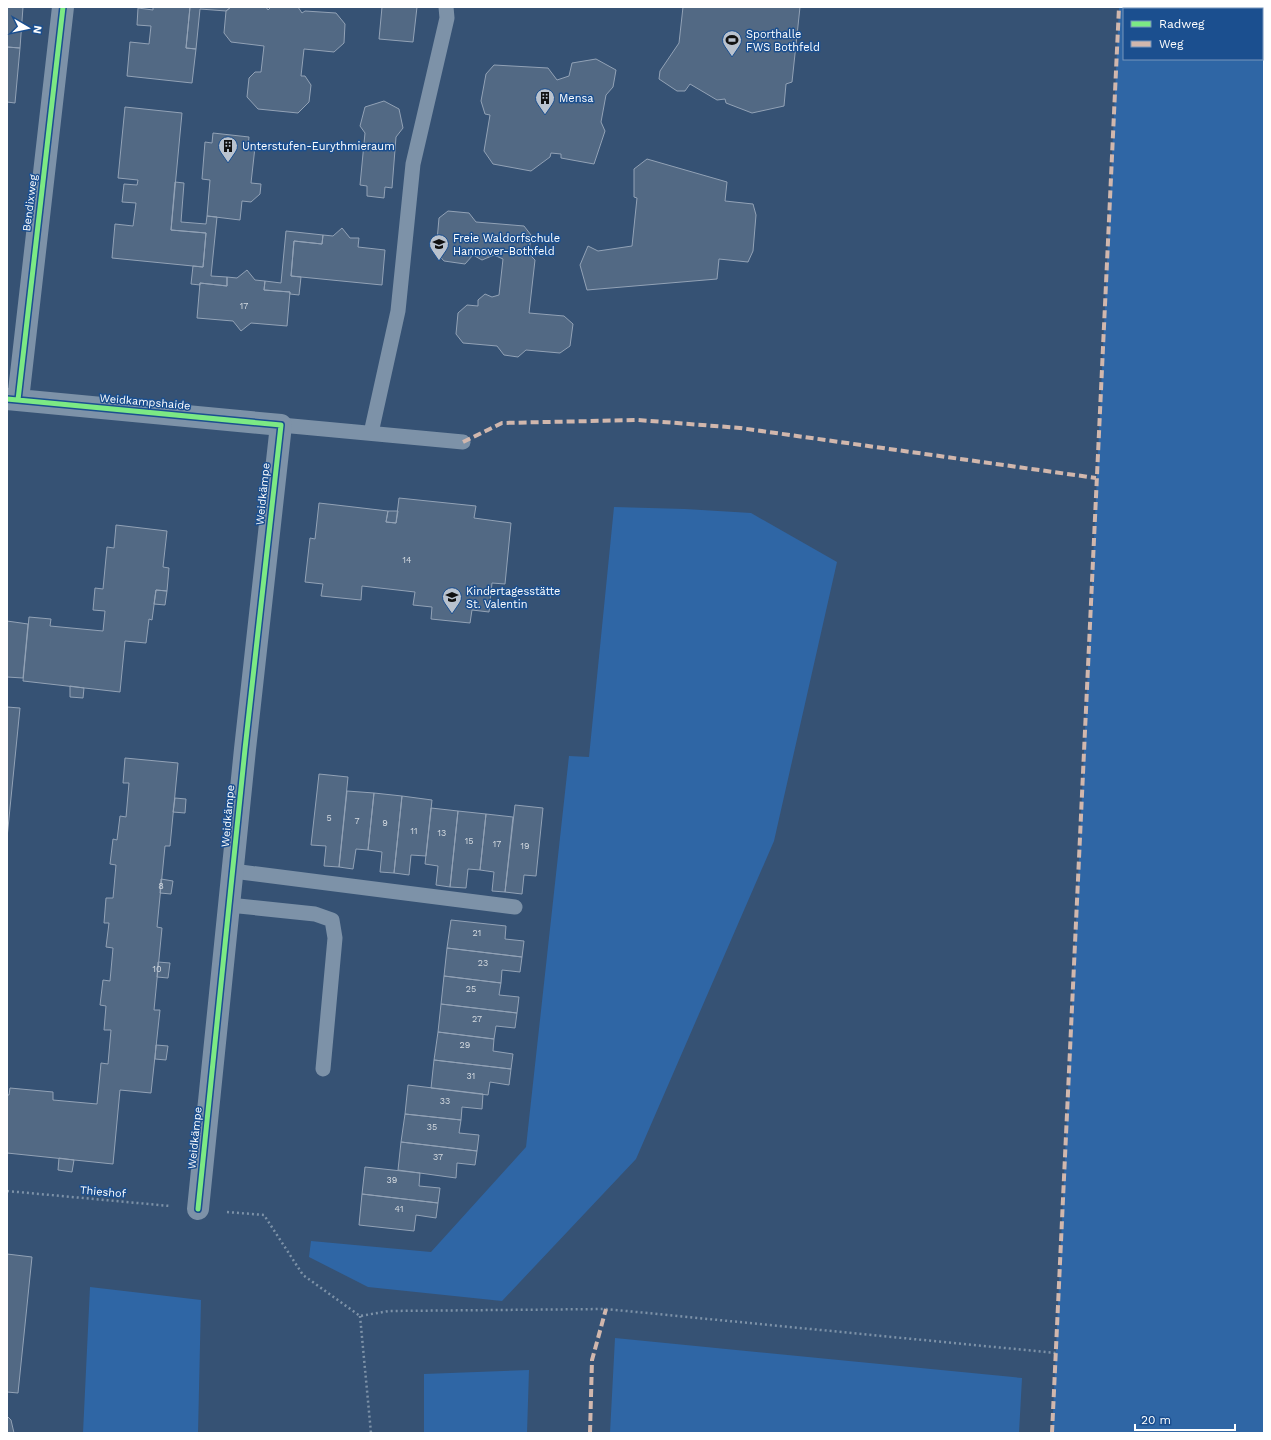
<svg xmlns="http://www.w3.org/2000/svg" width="1271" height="1440" font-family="'Work Sans',sans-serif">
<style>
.green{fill:#2f66a5;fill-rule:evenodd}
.building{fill:#526984;stroke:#92a2b6}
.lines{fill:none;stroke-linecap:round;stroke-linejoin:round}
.path{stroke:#7d92a8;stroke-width:2.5;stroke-dasharray:2 3;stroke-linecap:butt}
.service{stroke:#7d92a8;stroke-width:15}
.minor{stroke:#7d92a8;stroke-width:22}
.quiet{stroke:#d1b7ad;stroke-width:4;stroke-dasharray:8 4;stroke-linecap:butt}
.cycleway-casing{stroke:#1b4f8f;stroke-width:8}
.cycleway{stroke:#7ce984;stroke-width:5}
.labels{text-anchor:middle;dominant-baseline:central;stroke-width:3;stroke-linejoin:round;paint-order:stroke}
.number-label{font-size:9px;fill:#d4dae0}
.poi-label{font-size:11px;fill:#fff;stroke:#1b4f8f;text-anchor:start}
.street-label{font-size:11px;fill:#fff;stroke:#1b4f8f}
</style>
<rect width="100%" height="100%" fill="#365274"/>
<path class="green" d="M1119 7H1264V1433H1052ZM1124 9H1262V59H1124Z
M614 507 685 509 751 513 837 562 774 841 636 1159 502 1301 368 1287 309 1257 311 1241 431 1252 526 1147 569 756 589 757Z
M90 1287 201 1300 198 1433H83Z
M615 1338 1022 1378 1019 1433H610Z
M529 1370 527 1433H424V1374Z"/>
<path class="building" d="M7 7H23L20 48 7 47Z
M153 7H190L186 48 196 49 192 83 127 76 130 42 149 44 151 26 137 25 138 8 153 10Z
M190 7H231L226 11 200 9 196 49 186 48Z
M231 7H266L268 10 271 7H298L302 13 305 11 336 13 345 24 344 43 334 52 304 49 301 76H305L311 85 309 102 298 113 258 109 247 97 249 78 255 72H261L264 46 231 42 224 33 226 11Z
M382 7H417L413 42 379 39Z
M683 7H800L792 82 786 84 784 106 752 113 726 103 725 99 717 100 690 84 685 91H677L659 79 660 71 679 43Z
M7 47 20 48 15 103 7 102Z
M596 59 616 70 613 87 606 95 601 122 605 131 594 164 561 158V154L551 153 550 157 531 171 493 164 484 151 490 115 485 114 481 101 486 74 494 65 548 68 557 80 569 76 572 63Z
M384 101 399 109 403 128 396 137 392 188 385 187 384 198 367 196V186L360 185 365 133 360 126 365 107Z
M125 107 182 113 171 230 206 233 203 267 112 258 115 224 133 226 136 203 122 202 124 184 137 185 138 180 118 178Z
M213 133 249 137 248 147H255L251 183 261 184 260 194 251 202 242 201 240 220 207 216 210 180 202 179 205 142 212 143Z
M647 159 727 182 725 201 753 204 756 215 753 251 748 262 719 259 717 279 587 290 580 265 588 246 598 251 632 246 637 198 634 197V169Z
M175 182 184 183 181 222 206 224 207 216 217 217 211 276 227 277V286L200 283V285L191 284 193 266 203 267 206 233 171 230Z
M448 211 469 213 476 222 524 226 531 235 529 254 535 260 529 313 564 316 573 324 570 346 560 353 526 350 518 357 504 355 497 346 463 343 456 334 458 313 467 305 478 306V300L485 294 492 297 499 295 503 259 494 255 482 260 473 255 465 264 444 261 436 252 439 218Z
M342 228 350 238H359L358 247 385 250 382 285 291 276 294 241 322 244 323 235 333 236Z
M286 231 323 235 322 244 294 241 291 276 301 277 299 295 290 294V292L264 290 265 281 281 283Z
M247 270 255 280 265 281 264 290 290 292 287 326 251 323 241 331 233 321 197 318 200 283 227 286V277L237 278Z
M399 498 476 506 474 518 511 523 505 584 492 583 489 612 472 610 470 623 431 619 432 607 413 605 415 592 362 586 361 600 321 596 323 584 305 582 310 538 315 539 319 503 388 511 386 522 396 523Z
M388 511H398L396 523 386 522Z
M116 525 167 531 163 567 169 568 167 591 156 590 152 620 149 619 146 643 125 641 120 692 23 681 29 617 51 619 50 626 103 631 105 611 93 610 95 588 103 589 107 547 114 548Z
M156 590 167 591 165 605 154 604Z
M7 621 28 624 23 678 7 677Z
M70 686 84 688 83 698 70 697Z
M7 707 20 708 7 838Z
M125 758 178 763 170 846H165L157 927 162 928 154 1010H160L151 1093 120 1090 113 1164 7 1153V1095H9L10 1088 53 1092V1100L97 1104 101 1063 108 1064 111 1030H104L106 1006 100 1005 103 980 110 981 113 948 106 947 109 923H104L106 898H113L116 865 110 864 113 839 117 840 120 816 126 817 129 783H123Z
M319 774 348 777 339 867 324 866 326 846 311 845Z
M347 791 374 793 368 850 356 849 353 869 339 867Z
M374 793 402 796 394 873 380 872 382 852 368 850Z
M402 796 432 800 426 856 411 855 409 875 394 873Z
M175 798 186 799 185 813 173 812Z
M515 805 543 808 536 876 524 875 522 894 505 892Z
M431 808 458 811 450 887 436 885 438 866 425 864Z
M458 811 486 814 480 870 468 869 466 888 450 887Z
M486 814 513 817 505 892 492 891 494 872 480 870Z
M161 879 173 881 171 894 160 893Z
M451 920 506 926 505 939 524 941 522 957 447 948Z
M447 948 522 957 520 972 502 970 501 983 444 976Z
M158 962 170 963 168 978 157 977Z
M444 976 501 983 499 995 519 997 517 1013 441 1004Z
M441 1004 517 1013 515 1028 496 1026 494 1039 438 1032Z
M438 1032 494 1039 493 1051 513 1054 511 1069 434 1060Z
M156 1045 168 1046 166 1060 155 1059Z
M434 1060 511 1069 509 1085 490 1082 488 1095 431 1088Z
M408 1085 483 1094 482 1109 462 1107 461 1120 405 1114Z
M405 1114 461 1120 459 1133 479 1135 477 1151 401 1142Z
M401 1142 477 1151 475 1165 457 1163 456 1178 398 1170Z
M59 1158 74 1160 72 1172 58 1170Z
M365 1167 420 1173 419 1186 440 1188 438 1203 362 1194Z
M362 1194 438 1203 436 1218 416 1215 414 1231 359 1225Z
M7 1254 32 1257 18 1393 7 1392Z
M7 1416 11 1420 14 1433H7Z"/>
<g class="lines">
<path class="path" d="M7 1191 170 1206
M227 1212 264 1215 303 1275 360 1316 389 1311 606 1309 1056 1353
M360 1316 371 1433"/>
<path class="service" d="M281 425 463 442
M371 433 398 311 413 164 447 18 446 7
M233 871 515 907
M229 905 315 914 332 920 335 938 323 1069"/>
<path class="minor" d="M7 399 281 425 245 749 198 1209
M18 400 63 7"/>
<path class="quiet" d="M463 442 502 423 638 420 740 428 1096 478
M590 1433 592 1360 606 1309
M1052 1433 1119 7"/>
<defs>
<path id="cycleway" d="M7 399 281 425 245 749 198 1209
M18 400 63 7"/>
</defs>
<use href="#cycleway" class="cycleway-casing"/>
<use href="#cycleway" class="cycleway"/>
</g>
<defs>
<symbol id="stadium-pin" viewBox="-11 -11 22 30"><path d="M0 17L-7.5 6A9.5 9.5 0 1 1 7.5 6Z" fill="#b9c2ce" stroke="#1b4f8f"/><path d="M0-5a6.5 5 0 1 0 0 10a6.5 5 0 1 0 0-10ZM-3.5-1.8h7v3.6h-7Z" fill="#111"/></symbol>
<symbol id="building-pin" viewBox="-11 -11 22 30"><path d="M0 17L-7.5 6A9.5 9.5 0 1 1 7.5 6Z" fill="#b9c2ce" stroke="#1b4f8f"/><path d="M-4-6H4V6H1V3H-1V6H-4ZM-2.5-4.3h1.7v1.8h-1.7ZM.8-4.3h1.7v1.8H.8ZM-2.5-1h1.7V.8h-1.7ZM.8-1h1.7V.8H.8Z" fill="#111"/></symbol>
<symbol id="school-pin" viewBox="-11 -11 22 30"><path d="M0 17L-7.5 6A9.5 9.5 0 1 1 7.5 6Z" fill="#b9c2ce" stroke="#1b4f8f"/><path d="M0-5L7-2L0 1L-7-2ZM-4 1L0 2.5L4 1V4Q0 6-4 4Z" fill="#111"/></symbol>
</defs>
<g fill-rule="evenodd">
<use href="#stadium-pin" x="721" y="29" width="22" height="30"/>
<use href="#building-pin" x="534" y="87" width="22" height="30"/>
<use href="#building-pin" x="217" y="135" width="22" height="30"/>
<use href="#school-pin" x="428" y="233" width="22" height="30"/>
<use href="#school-pin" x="441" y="586" width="22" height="30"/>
</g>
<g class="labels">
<g class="number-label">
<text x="244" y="306">17</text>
<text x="407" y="560">14</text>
<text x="329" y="818">5</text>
<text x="357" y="821">7</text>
<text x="385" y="823">9</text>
<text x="414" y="831">11</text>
<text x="442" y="833">13</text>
<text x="469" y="841">15</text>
<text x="497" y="844">17</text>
<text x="525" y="846">19</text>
<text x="161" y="886">8</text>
<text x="477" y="933">21</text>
<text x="483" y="963">23</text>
<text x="157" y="969">10</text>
<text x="471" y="989">25</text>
<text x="477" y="1019">27</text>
<text x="465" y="1045">29</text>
<text x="471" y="1076">31</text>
<text x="445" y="1101">33</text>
<text x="432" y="1127">35</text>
<text x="438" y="1157">37</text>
<text x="392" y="1180">39</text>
<text x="399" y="1209">41</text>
</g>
<g class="poi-label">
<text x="746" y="34">Sporthalle<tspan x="746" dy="13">FWS Bothfeld</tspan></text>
<text x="559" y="98">Mensa</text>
<text x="242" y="146">Unterstufen-Eurythmieraum</text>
<text x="453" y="238">Freie Waldorfschule<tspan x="453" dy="13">Hannover-Bothfeld</tspan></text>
<text x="466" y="591">Kindertagesstätte<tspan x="466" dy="13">St. Valentin</tspan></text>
</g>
<g class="street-label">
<text transform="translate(30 203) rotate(-83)">Bendixweg</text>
<text transform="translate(145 402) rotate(5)">Weidkampshaide</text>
<text transform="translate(263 494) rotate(-84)">Weidkämpe</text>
<text transform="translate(228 816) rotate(-85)">Weidkämpe</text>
<text transform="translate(195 1138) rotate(-84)">Weidkämpe</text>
<text transform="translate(103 1192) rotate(5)">Thieshof</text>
</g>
</g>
<rect width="1271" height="1440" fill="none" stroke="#ffffff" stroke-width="16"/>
<rect x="1123" y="8" width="140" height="52" fill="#1b4f8f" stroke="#7695bc"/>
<rect x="1131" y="21" width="20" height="6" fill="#7ce984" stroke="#7695bc"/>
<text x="1159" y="28" font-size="12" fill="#ffffff">Radweg</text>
<rect x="1131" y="41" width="20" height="6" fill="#d1b7ad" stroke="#7695bc"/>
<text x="1159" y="48" font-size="12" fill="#ffffff">Weg</text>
<g transform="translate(28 28) rotate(99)" stroke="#1b4f8f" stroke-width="3" paint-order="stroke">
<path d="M0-3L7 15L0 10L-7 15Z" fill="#ffffff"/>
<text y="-6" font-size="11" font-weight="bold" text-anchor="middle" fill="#ffffff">N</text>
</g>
<path d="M1135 1424v6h100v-6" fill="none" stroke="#ffffff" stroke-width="2"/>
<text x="1141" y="1424" font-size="12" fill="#ffffff" stroke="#1b4f8f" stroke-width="3" paint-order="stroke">20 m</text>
</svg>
